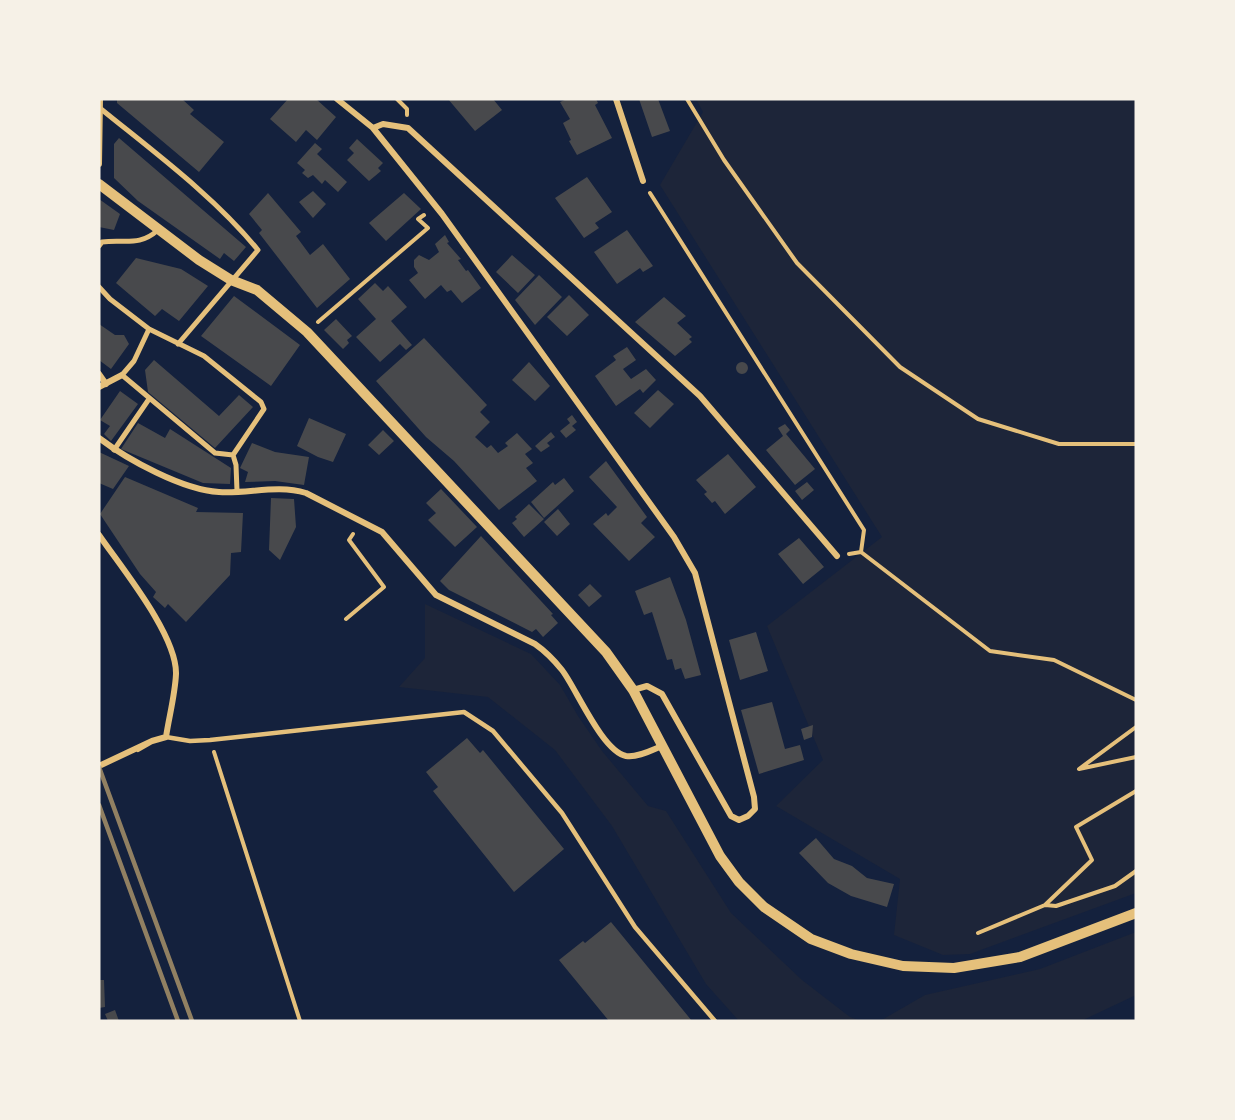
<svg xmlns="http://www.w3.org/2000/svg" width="1235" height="1120" font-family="Literata,serif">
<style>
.green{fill:#1d2539}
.building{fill:#48494c}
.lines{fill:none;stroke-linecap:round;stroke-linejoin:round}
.path{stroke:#e5c07b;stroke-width:4}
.service{stroke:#e5c07b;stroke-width:4.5}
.pedestrian{stroke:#e5c07b;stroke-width:5}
.minor{stroke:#e5c07b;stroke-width:6}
.tertiary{stroke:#e5c07b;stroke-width:10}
.rail{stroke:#918062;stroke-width:4.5}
</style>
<rect width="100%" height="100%" fill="#14213d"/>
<path class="green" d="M696 99H1136V893L970 954 943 955 894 935 900 879 776 806 823 760 767 626 882 537 660 185 703 112Z
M425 604 531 654 560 685 578 716 602 751 648 806 666 811 731 913 802 980 850 1017 861 1021H739L706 984 612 826 555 750 488 697 399 687 425 658Z
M1136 932V995L1081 1021H880L925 995 1040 969Z"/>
<path class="building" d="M117 99H182L194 110 190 114 224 142 199 172 117 103Z
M288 99H316L336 117 317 140 306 130 296 142 270 119Z
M448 99H493L502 110 475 131Z
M567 99H596L598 103 595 105 612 138 577 155 569 141 571 140 563 123 570 119 560 102Z
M639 99H658L670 131 652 137Z
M119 138 246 247 234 261 224 253 220 259 138 201 114 178V144Z
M357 139 383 163 378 168 381 171 369 181 347 160 354 153 349 148Z
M315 143 322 149 317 154 347 182 338 192 325 180 322 184 313 175 308 178 302 173 305 170 297 163Z
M587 177 612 212 595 223 599 228 584 238 555 198Z
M313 191 326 204 313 218 299 202Z
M268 193 301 232 296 236 310 255 323 244 350 279 317 308 259 233 262 230 249 214Z
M404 193 421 209 386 241 369 223Z
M99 199 120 214 114 230 99 227Z
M627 230 653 266 643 272 640 268 617 284 594 252Z
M445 235 449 242 447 243 461 259 458 260 466 271 468 270 481 288 462 303 451 290 447 292 441 285 425 299 409 280 418 273 414 267V260L419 255 429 260 439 252 435 244Z
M512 255 535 275 518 293 496 272Z
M136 258 181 269 208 286 179 321 162 309 155 316 116 283Z
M539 275 562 297 535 325 515 300Z
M375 283 383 291 388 286 407 307 391 321 412 345 406 350 400 344 380 362 356 337 376 319 358 299Z
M569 295 589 315 567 336 547 317Z
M234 296 300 345 271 386 201 336Z
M664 297 686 316 677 323 692 337 689 339 692 342 675 356 635 322Z
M336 319 352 336 347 340 349 343 343 349 324 330Z
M99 324 115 335H124L129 344 111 369 99 360Z
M424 338 487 405 480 412 490 422 475 437 487 448 491 445 498 453 508 446 505 443 517 433 532 449 525 454 533 463 526 468 537 481 499 510 454 461 426 437 376 381Z
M627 347 636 360 623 369 631 379 646 369 656 380 643 393 640 389 616 406 595 376 616 360 613 356Z
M154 360 219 416 239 395 253 407 215 448 148 392 145 370Z
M736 368a6 6 0 1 1 12 0a6 6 0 1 1-12 0Z
M529 362 550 386 535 401 512 380Z
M658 390 674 404 650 428 634 413Z
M120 391 138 404 111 441 104 434 110 426 100 420Z
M572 415 577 422 572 426 576 430 566 438 560 431 570 423 567 419Z
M309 418 346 434 333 462 318 457 297 446Z
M138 423 165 438 170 429 231 468 230 484 203 483 121 449Z
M785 424 790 430 786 434 815 469 795 485 766 450 783 436 778 428Z
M383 430 394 441 379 455 368 445Z
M551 432 555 437 547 443 550 446 541 452 535 446Z
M252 443 275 452 309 457 304 485 275 481 245 482 248 472 240 468Z
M99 452 129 466 113 489 99 483Z
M728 454 756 487 725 514 715 501 712 503 704 494 707 492 696 480Z
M606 461 647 517 641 523 655 537 629 561 593 524 606 513 608 516 617 507 589 477Z
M125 477 198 508 196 512 243 513 241 552 231 553 230 575 186 622 168 604 165 608 153 597 156 592 140 574 100 514Z
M564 478 574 491 544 518 531 502 553 482 555 485Z
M807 482 814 490 802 500 795 491Z
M441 489 477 527 455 547 428 520 436 513 426 503Z
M271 498 294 499 296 527 280 560 269 550Z
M529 504 544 519 524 537 512 523 517 519 515 517Z
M558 509 570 524 557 536 544 522Z
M481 536 553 614 551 615 558 623 543 637 536 629 532 632 449 590 440 581Z
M799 538 824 567 803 584 778 554Z
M670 577 686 620 701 675 685 679 681 668 675 670 672 659 667 660 652 612 644 615 635 591Z
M590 584 602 596 589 607 578 595Z
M756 632 768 671 740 680 729 640Z
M772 702 785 749 800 745 804 760 759 774 741 710Z
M813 725 812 737 804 740 801 729Z
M467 738 480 753 483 750 564 849 514 892 433 791 438 787 426 772Z
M816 838 834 859 852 866 867 878 894 884 887 907 851 896 828 883 799 853Z
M611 922 692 1021H609L559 960 583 941 585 943Z
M99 980H104L105 1007 99 1008Z
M115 1010 119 1021H108L105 1014Z"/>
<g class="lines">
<path class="path" d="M397 99 407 109V115
M687 99 724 160 797 263 900 367 978 419 1059 444H1136
M650 193 864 530 861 552 849 554
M318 322 428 228 418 219 424 215
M861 552 990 651 1054 660 1136 700
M346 619 384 587 349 540 353 534
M1136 727 1079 769 1136 757
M214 752 300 1021
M1045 905 1056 906 1115 886 1136 871
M978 933 1045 905 1092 860 1076 827 1136 791"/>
<path class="service" d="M166 737 190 741 210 740 464 712 493 731 562 813 635 927 715 1021"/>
<path class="pedestrian" d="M101 109C154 152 215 197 258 250L178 344
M99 246 102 242C125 239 139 247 158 230
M99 287 110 299 149 329 134 361 122 375 215 453 233 455
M149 329 204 356 261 402 264 409 233 455 236 465 237 491
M114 450 149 399"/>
<path class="minor" d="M337 99 373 128 442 214 674 537 695 573 754 797 755 809 748 816 739 820 731 816 662 694 647 686 633 690
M616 99 643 181
M373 128 383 124 408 128 700 396 837 556
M99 164 100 99
M99 374 106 384
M99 387 122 375
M99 438C128 460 183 490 219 492 249 494 277 484 306 493L382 532 436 595 535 644C545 651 554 660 562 670 576 688 602 751 626 756 637 758 652 750 662 746
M99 535C121 567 177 635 176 674 175 695 169 717 166 737L152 741
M99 766 152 741 138 749"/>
<path class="tertiary" d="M99 184 199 260 231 280 257 290 307 332 606 652 633 690 720 856 739 882 764 907 811 939 851 954 903 966 954 968 1020 957 1136 913"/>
<path class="rail" d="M99 767 192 1021
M99 805 178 1021"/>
</g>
<rect width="1235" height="1120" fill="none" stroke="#f6f1e7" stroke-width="201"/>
</svg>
